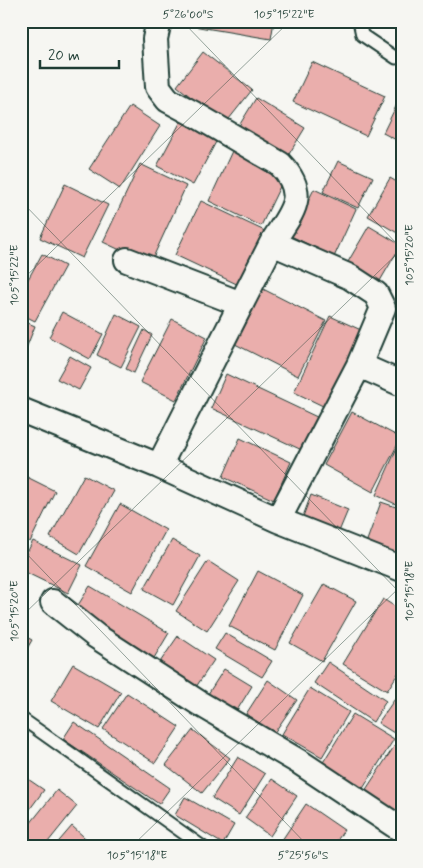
<svg xmlns="http://www.w3.org/2000/svg" width="423" height="868" font-family="Mynerve,sans-serif">
<style>
.building{fill:#eaaeac;stroke:#1f3d34}
.lines{fill:none;stroke-linecap:round;stroke-linejoin:round}
.lane-casing{stroke:#1f3d34;stroke-width:15}
.street-casing{stroke:#1f3d34;stroke-width:28}
.lane{stroke:#f6f6f2;stroke-width:11}
.street{stroke:#f6f6f2;stroke-width:24}
.ticks{fill:none;stroke:#1f3d34;stroke-width:1;stroke-opacity:0.45}
.neatline{fill:none;stroke:#1f3d34;stroke-width:2}
.ticks-label{font-size:12px;text-anchor:middle;fill:#1f3d34}
</style>
<rect width="100%" height="100%" fill="#f6f6f2"/>
<filter id="ink" filterUnits="userSpaceOnUse"><feTurbulence type="fractalNoise" baseFrequency=".02" numOctaves="2"/><feDisplacementMap in="SourceGraphic" scale="10" xChannelSelector="R" yChannelSelector="G"/><feConvolveMatrix kernelMatrix="1 2 1 2 8 2 1 2 1" color-interpolation-filters="sRGB"/></filter>
<g filter="url(#ink)">
<path class="building" d="M193 21H274L271 39 193 26Z
M203 52 252 90 225 124 177 86Z
M312 62 385 96 366 136 293 102Z
M402 94V143L383 133Z
M256 98 305 128 286 159 237 129Z
M130 106 160 126 120 189 89 169Z
M181 121 217 140 193 185 157 166Z
M232 151 285 176 261 226 209 201Z
M338 161 373 177 358 208 323 192Z
M140 164 186 186 150 264 103 242Z
M390 178 402 185 401 235 368 216Z
M65 184 108 205 82 258 40 238Z
M314 189 356 209 334 257 291 236Z
M201 201 269 233 243 287 175 255Z
M369 226 401 245 377 286 345 267Z
M42 254 65 266 35 321 21 314V292Z
M263 289 326 321 298 376 235 344Z
M62 312 103 334 90 359 49 337Z
M116 314 141 327 121 367 97 355Z
M330 316 361 330 325 407 294 392Z
M172 319 207 337 176 400 140 382Z
M21 320 35 326 21 361Z
M144 330 152 335 134 373 126 369Z
M70 356 91 368 79 390 57 379Z
M226 374 319 418 304 451 211 408Z
M352 412 401 438 373 492 324 465Z
M240 438 291 462 274 500 223 477Z
M396 450 402 452V507L376 495Z
M21 474 55 491 30 542 21 537Z
M84 475 114 491 79 554 50 537Z
M311 495 348 510 338 534 302 519Z
M381 502 402 509V544L397 558 365 546Z
M120 504 166 530 132 592 86 566Z
M172 540 200 556 173 605 144 589Z
M33 541 82 565 68 593 21 570V564Z
M208 561 239 581 207 631 176 611Z
M258 571 303 595 275 650 229 626Z
M324 584 356 601 322 661 290 643Z
M90 586 169 633 154 658 75 610Z
M383 599 402 611V667L387 691 343 664Z
M225 633 272 661 262 677 215 649Z
M21 634 32 640 21 659Z
M178 636 214 660 194 690 158 665Z
M328 662 386 701 373 722 314 683Z
M73 664 121 692 99 729 51 701Z
M224 669 252 686 236 712 208 694Z
M268 680 297 700 274 733 246 714Z
M310 688 349 712 322 757 282 734Z
M127 693 179 727 155 763 103 729Z
M399 693 402 695V738L378 723Z
M353 714 394 739 362 790 322 764Z
M74 722 170 788 159 804 63 739Z
M193 730 230 758 202 793 166 765Z
M399 739 402 741V816L363 794Z
M238 757 265 774 239 815 212 798Z
M25 777 44 790 21 821V783Z
M272 779 297 796 270 836 245 818Z
M57 790 77 806 44 847H25L21 844V835Z
M185 797 234 825 223 844 175 815Z
M306 804 344 830 333 847H292L282 840Z
M72 826 95 847H54Z"/>
<g class="lines">
<defs>
<path id="lane" d="M359 21 362 35 396 58
M21 718 203 847"/>
<path id="street" d="M159 21 155 39 158 87 168 100 196 115 280 164C310 196 291 212 272 243L159 466
M272 243 350 277 376 294 383 308 359 365
M127 260 241 304
M21 410 159 466 278 520 402 569
M278 520 359 365 402 384
M53 602 96 636 199 703 301 763 402 830"/>
</defs>
<use href="#lane" class="lane-casing"/>
<use href="#street" class="street-casing"/>
<use href="#lane" class="lane"/>
<use href="#street" class="street"/>
</g>
</g>
<path class="ticks" d="M182 21 402 249M21 201 402 595M21 281 290 21M21 548 309 847M21 617 402 249M131 847 402 585"/>
<rect width="423" height="868" fill="none" stroke="#f6f6f2" stroke-width="55"/>
<path d="M40 60v8h79v-8" fill="none" stroke="#1f3d34" stroke-width="2.5"/>
<text x="48" y="60" font-size="15" fill="#1f3d34" stroke="#f6f6f2" stroke-width="4" paint-order="stroke">20 m</text>
<rect x="28" y="28" width="368" height="812" class="neatline"/>
<g class="ticks-label">
<text x="188" y="18">5°26'00"S</text>
<text x="284" y="18">105°15'22"E</text>
<text transform="translate(409 255) rotate(-90)" y="4">105°15'20"E</text>
<text transform="translate(14 275) rotate(-90)" y="4">105°15'22"E</text>
<text transform="translate(409 591) rotate(-90)" y="4">105°15'18"E</text>
<text transform="translate(14 611) rotate(-90)" y="4">105°15'20"E</text>
<text x="137" y="859">105°15'18"E</text>
<text x="303" y="859">5°25'56"S</text>
</g>
</svg>
